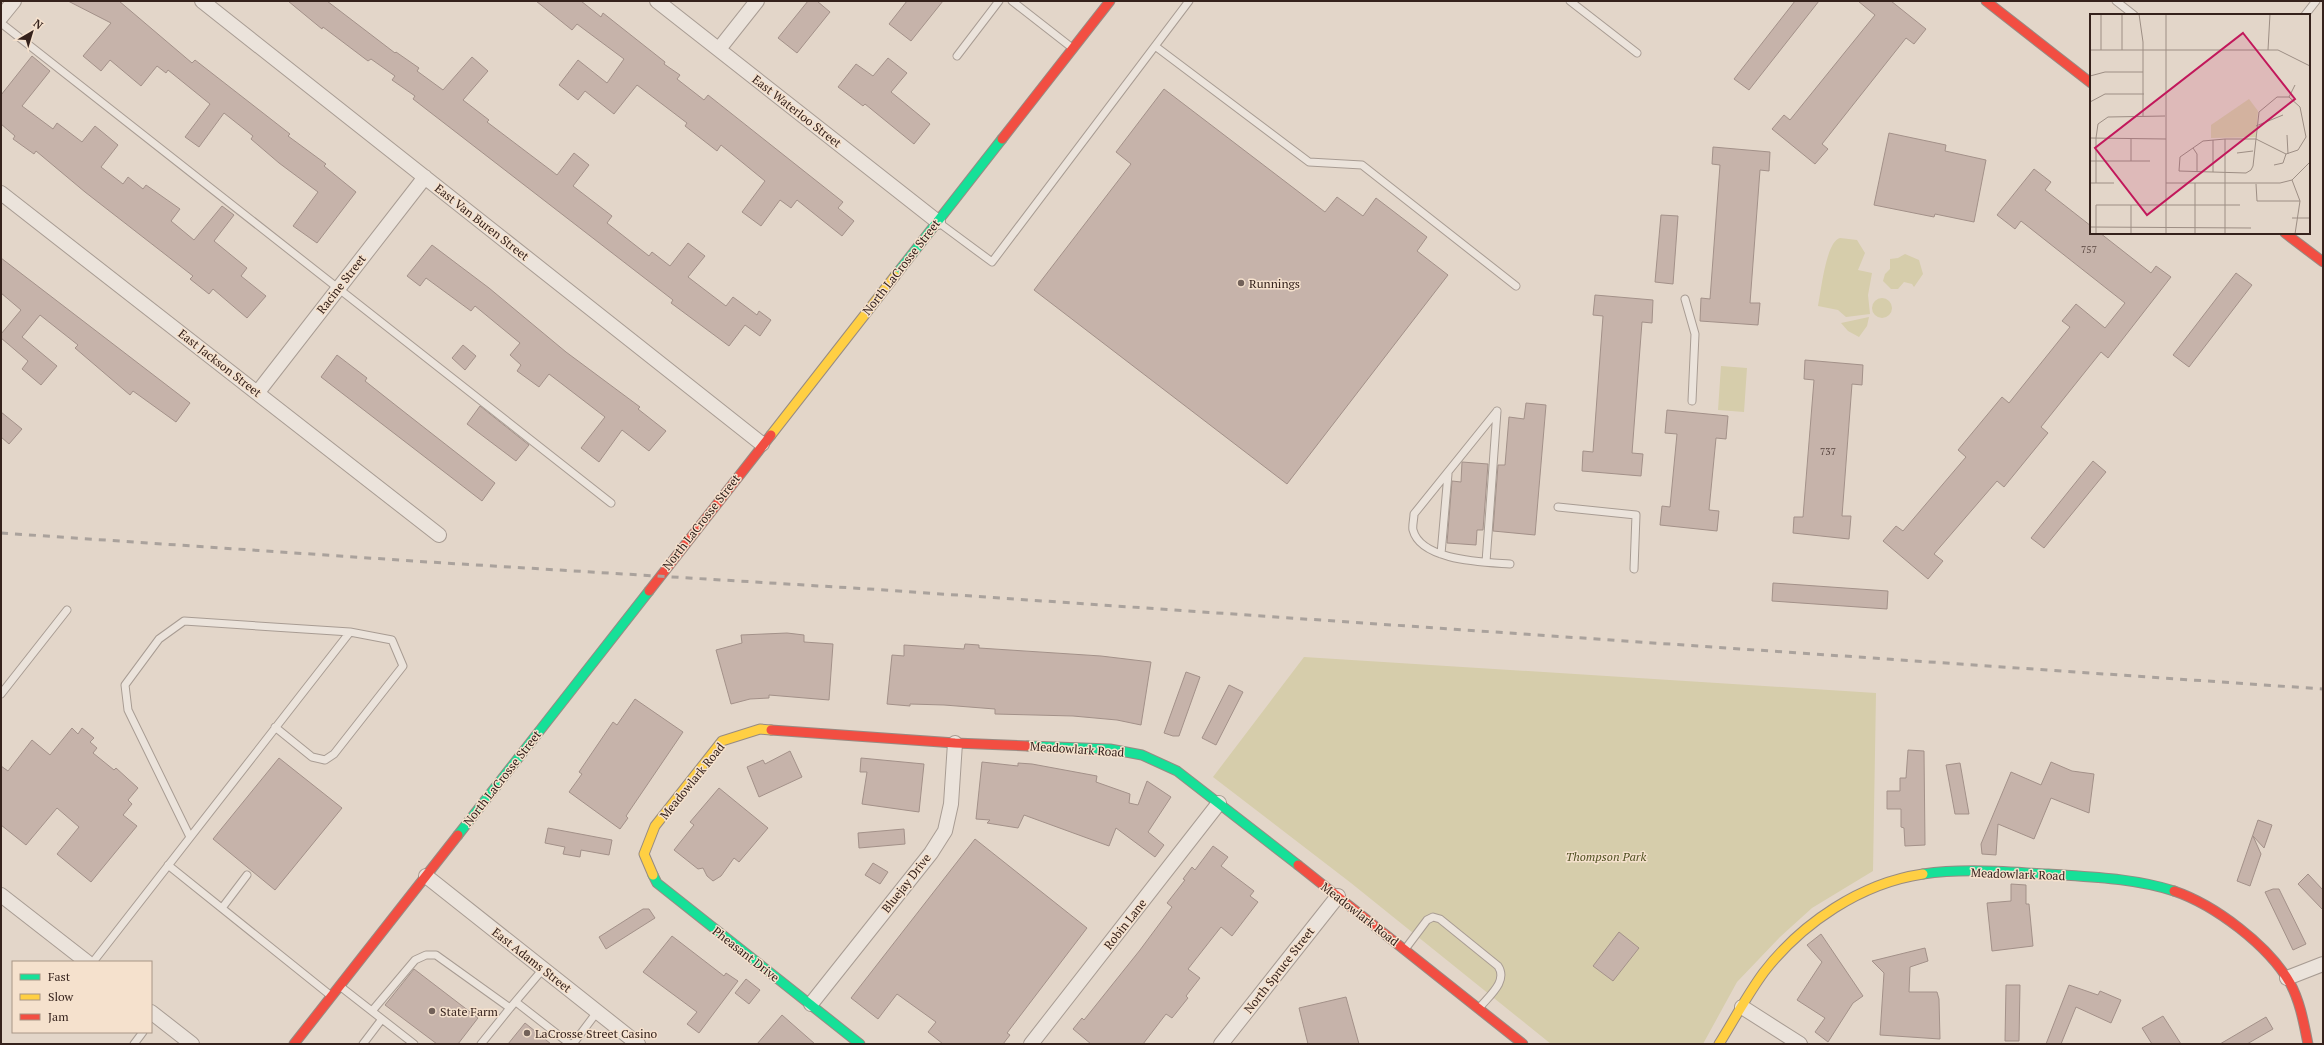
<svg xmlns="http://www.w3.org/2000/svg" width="2324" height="1045" font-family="'PT Serif',serif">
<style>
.green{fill:#d6cdab}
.building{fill:#c6b3aa;stroke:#a39189}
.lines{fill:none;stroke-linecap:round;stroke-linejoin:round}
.lane-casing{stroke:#a89c93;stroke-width:9}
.street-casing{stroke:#a89c93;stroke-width:16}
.fast-casing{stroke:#978b83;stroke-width:11}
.slow-casing{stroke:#978b83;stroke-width:11}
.jam-casing{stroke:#978b83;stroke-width:11}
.lane{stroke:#ebe3db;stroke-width:7}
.street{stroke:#ebe3db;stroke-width:14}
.fast{stroke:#16e098;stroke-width:9}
.slow{stroke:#ffcf43;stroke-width:9}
.jam{stroke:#f24e42;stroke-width:9}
.rail{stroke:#aaa29c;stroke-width:3;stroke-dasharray:7 7;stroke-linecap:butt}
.poi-dot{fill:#726159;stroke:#f5e1cd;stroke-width:1.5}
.labels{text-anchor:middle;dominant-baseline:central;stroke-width:3;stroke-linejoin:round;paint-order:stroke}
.number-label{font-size:10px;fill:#594640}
.street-label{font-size:12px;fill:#35221c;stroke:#f5e1cd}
.poi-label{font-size:12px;fill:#35221c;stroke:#f5e1cd;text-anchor:start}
.park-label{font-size:12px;font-style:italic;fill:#505122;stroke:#f5e1cd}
.inset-road{fill:none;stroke:#9d8e84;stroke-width:1}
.view{fill:#c2185b;fill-opacity:0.15;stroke:#c2185b;stroke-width:2}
.inset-edge{fill:none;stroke:#35221c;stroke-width:2}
</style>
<rect width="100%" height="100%" fill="#e3d6c9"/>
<path class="green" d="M1840 238 1857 240 1865 253 1858 270 1872 273 1868 295 1870 314 1846 317 1838 310 1818 306C1821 292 1826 241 1840 238Z
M1905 254 1919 260 1923 274 1914 287 1912 284 1904 282 1898 289H1891L1883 281 1885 274 1890 269V259L1898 258Z
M1872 308a10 10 0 1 1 20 0a10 10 0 1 1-20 0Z
M1869 317 1867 326 1859 337 1848 331 1841 323Z
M1721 366 1747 368 1744 412 1718 410Z
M1304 657 1876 693 1873 871 1812 908 1780 937 1737 982 1703 1044H1551L1351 883 1213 777Z"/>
<path class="building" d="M68 1H119L192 63 195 60 290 134 288 136 326 164 324 166 356 192 317 243 293 226 318 192 279 163 251 139 253 136 224 113 199 147 185 137 210 104 168 70 166 73 157 66 141 86 110 60 101 71 83 56 111 23Z
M288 1H327L395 53 396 52 419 68 417 71 443 90 472 57 488 71 463 100 489 120 487 122 557 175 574 153 589 165 573 186 612 216 607 223 649 256 652 252 670 266 688 243 705 256 688 277 726 306 733 297 757 315 759 311 771 320 760 336 745 325 729 346 671 303 673 300 413 99 415 96 392 80 395 76 371 59 368 61 323 27 322 29Z
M536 1H581L601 17 603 13 665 62 664 64 680 75 677 79 704 100 708 95 843 202 838 208 854 221 842 236 797 200 791 208 780 200 761 226 742 212 765 181 721 145 717 151 685 126 687 123 637 85 614 114 585 91 578 100 559 85 578 60 607 83 624 59 577 24 572 30Z
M808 1H817L830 12 797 53 778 38Z
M907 1H943L911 41 889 24Z
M1795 1H1819L1749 90 1734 79Z
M1858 1H1891L1926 29 1914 44 1906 38 1822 144 1828 149 1815 164 1772 129 1784 115 1790 120 1875 15Z
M32 56 50 71 22 106 53 129 57 123 82 142 95 126 118 145 101 167 123 184 128 177 143 189 146 185 180 209 171 221 194 240 222 206 234 215 214 241 247 268 241 276 266 296 247 318 213 289 209 294 190 279 193 276 85 192 36 151 34 154 13 139 15 136 1 124V95Z
M888 58 907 73 891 92 930 124 914 144 865 104 863 106 838 87 856 64 873 76Z
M1164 89 1325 212 1337 197 1363 216 1376 198 1427 237 1417 251 1448 275 1287 484 1034 290 1131 164 1116 152Z
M1889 133 1946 145 1945 151 1986 160 1974 222 1935 214 1934 217 1874 205Z
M1713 147 1770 152 1769 171 1760 170 1750 303H1760L1758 325 1700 321 1701 298 1710 299 1720 165 1712 164Z
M2034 169 2051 182 2045 190 2091 226V233H2100L2151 273 2156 266 2171 277 2108 358 2101 352 2041 427 2048 433 2004 487 1997 481 1934 554 1943 561 1928 579 1883 541 1896 526 1903 531 1966 457 1958 450 2002 397 2009 403 2070 327 2062 321 2076 304 2105 328 2125 303 2021 221 2015 229 1997 215Z
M1661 215 1678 216 1673 284 1655 282Z
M432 245 489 288 566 352 640 407 638 409 666 431 649 451 622 430 599 462 581 448 605 417 549 374 539 387 517 371 521 365 510 355 520 343 475 306 471 311 426 278 420 286 407 276Z
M1 258 190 403 176 422 133 391 130 395 75 348 78 345 40 315 22 337 57 366 41 385 22 369 28 361 1 338V334L21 310 1 293Z
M2236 273 2252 285 2189 367 2173 355Z
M1595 295 1653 300 1652 323 1642 322 1632 453 1643 454 1641 476 1582 471 1583 451 1593 452 1603 316 1593 315Z
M463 345 476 356 465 370 452 358Z
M337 355 367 378 365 381 403 411 495 483 482 501 321 377Z
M1805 360 1863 365 1862 385 1852 384 1842 516H1851L1849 539 1793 533 1794 517H1803L1814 380 1804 379Z
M1526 403 1546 405 1535 535 1493 531 1498 465H1505L1509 417 1524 419Z
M480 406 529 445 516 461 467 424Z
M1667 410 1728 416 1726 439 1716 438 1709 510 1719 511 1717 531 1660 525 1662 506 1670 507 1677 434 1665 433Z
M1 412 22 429 9 444 1 437Z
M2093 461 2106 472 2044 548 2031 538Z
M1462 462 1488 464 1483 530H1477L1476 545 1447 543 1452 481 1461 482Z
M1773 583 1888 591 1887 609 1772 601Z
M787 633 804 635V642L833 644 829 700 769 695V698L750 699 731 704 716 650 742 643 741 635Z
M965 644 979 645V648L1101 656 1151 662 1141 725 1117 720 1073 716 995 714V709L944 705 910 704V706L887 704 892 655 904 656V645L964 649Z
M1186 672 1200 677 1179 736H1173L1164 733Z
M1229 685 1243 692 1216 745 1202 738Z
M635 699 683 732 626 816 628 818 620 829 569 792 582 774 579 772 613 722 617 725Z
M72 728 78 734 82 728 94 738 90 742 97 748 93 753 114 770 116 768 138 788 128 800 132 804 123 815 137 826 91 882 57 854 79 827 57 808 26 845 1 825V766L8 771 32 740 50 755Z
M1908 750 1924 751 1925 845 1905 846 1904 828 1901 827V809H1887V791H1900V778H1906Z
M790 751 802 777 759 797 747 767 763 760 765 764Z
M279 758 342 808 275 890 213 839Z
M861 758 924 764 919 812 862 804 867 772H860Z
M982 762 1018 766V763L1032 764 1097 776 1096 782 1130 794 1129 803 1138 805 1147 781 1171 797 1148 832 1164 845 1155 857 1116 828 1109 846 1024 815 1018 828 987 823 990 820 976 819Z
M2051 762 2072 771 2094 774 2089 813 2051 798 2034 839 1998 824 1996 855 1982 854 1981 844 2011 772 2041 785Z
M1960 763 1969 814H1955L1946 765Z
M719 788 768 828 739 862 734 858 721 876 713 881 707 876 703 868 698 869 674 850 694 825 690 822Z
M2258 820 2272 825 2264 848 2253 836 2261 854 2250 886 2237 881Z
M548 828 612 840 609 855 581 850 580 857 563 854 565 847 545 843Z
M904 829 905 844 859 848 858 833Z
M975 839 1087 928 1007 1033 1010 1035 1003 1044H943L928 1032 936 1022 897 994 878 1019 851 998Z
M1213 846 1228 857 1221 866 1254 891 1250 896 1258 902 1232 936 1221 927 1188 969 1200 978 1186 996 1188 998 1172 1018 1166 1014 1143 1044H1091L1073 1029 1082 1018 1084 1020 1140 950 1172 907 1167 903 1185 880 1183 879 1192 867 1195 870Z
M873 863 888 872 880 884 865 875Z
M2308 874 2323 890V910L2298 884Z
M2011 884 2026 885V904H2029L2033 946 1992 951 1987 903 2011 901Z
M2273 889H2279L2306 944 2293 950 2265 892Z
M643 909H649L655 918 606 949 599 937Z
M1619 932 1639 948 1613 981 1593 966Z
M1821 934 1863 996 1853 1003 1828 1042 1815 1032 1825 1018 1797 1000 1822 962 1807 945Z
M672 936 724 976 726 973 738 981 699 1033 687 1024 697 1012 643 972Z
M1925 948 1928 961 1910 967 1909 992H1937L1939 999 1940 1039 1880 1035 1884 973 1872 961Z
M414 969 478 1018 458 1044H437L385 1005Z
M746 979 760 990 749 1004 735 993Z
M2006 985H2020L2019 1041H2005Z
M2069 985 2098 995 2100 991 2121 1000 2111 1023 2076 1007 2061 1044H2046Z
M1346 997 1359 1044H1308L1299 1008Z
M782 1015 815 1044H757Z
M2163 1016 2181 1044H2152L2142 1028Z
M2266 1017 2273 1029 2247 1044H2220Z
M525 1023 551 1044H508Z"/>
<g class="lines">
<defs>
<path id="lane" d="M1012 1 1071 47
M1570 1 1637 53
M2116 1 2134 15
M2305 15 2316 1
M1 23 611 503
M1155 46 1309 162 1362 165 1516 286
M957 56 999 1
M938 222 992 262 1189 1
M1685 299 1695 334 1692 401
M1497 411 1414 514C1414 519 1412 526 1413 530 1421 561 1484 562 1510 564
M1558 507 1636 515 1634 569
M1441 554 1448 474
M1486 562 1497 411
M1 694 67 610
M190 837 128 710 125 685 159 639 184 621 350 632
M168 865 330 995
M222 908 247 875
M1406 948 1427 920 1433 917 1440 919 1498 966C1508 981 1490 995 1480 1007
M93 962 350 632 392 640 403 666 334 754 325 760 312 757 275 727
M341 987 414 1044
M516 1002 570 1044
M372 1011 415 960 426 955H436L510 1008 543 969
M134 1044 143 1032
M363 1044 382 1019
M481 1044 510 1008
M573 1044 597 1012"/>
<path id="street" d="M202 1 762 444
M657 1 938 222
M1 17 14 1
M719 49 757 1
M1 193 439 535
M258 392 425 177
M426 876 638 1044
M1 895 87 962
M2287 978 2323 964
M811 1004 931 853 945 831 951 804 955 743
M1742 1007 1800 1044
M151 1012 192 1044
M1031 1044 1219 803
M1221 1044 1338 896"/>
<path id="fast" d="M895 276 1002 139
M1028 746 1110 749 1142 755 1177 771 1298 865
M458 835 649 591
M1923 874C1964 868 2006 872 2048 874 2090 877 2134 878 2174 891
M653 875 657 883 860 1044"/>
<path id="slow" d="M771 435 895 276
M653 875 644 854 655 826 722 741 760 729 771 730
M1719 1044C1734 1020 1747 995 1764 972 1802 923 1861 883 1923 874"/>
<path id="jam" d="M1986 1 2091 83
M1002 139 1110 1
M2285 233 2323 262
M649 591 771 435
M771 730 955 743 1028 746
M1298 865 1523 1044
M2174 891C2215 905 2268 945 2290 983 2300 1001 2304 1024 2308 1044
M294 1044 458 835"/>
</defs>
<use href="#lane" class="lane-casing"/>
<use href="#street" class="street-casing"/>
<use href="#fast" class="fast-casing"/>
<use href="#slow" class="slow-casing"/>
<use href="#jam" class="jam-casing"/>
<use href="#lane" class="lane"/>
<use href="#street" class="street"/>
<use href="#fast" class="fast"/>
<use href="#slow" class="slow"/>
<use href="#jam" class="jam"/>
<path class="rail" d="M1 533 428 562 869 589 2323 689"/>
</g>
<g class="poi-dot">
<circle cx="1241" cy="283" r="4"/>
<circle cx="432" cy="1011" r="4"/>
<circle cx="527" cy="1033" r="4"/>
</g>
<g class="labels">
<g class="number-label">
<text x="2089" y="249">757</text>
<text x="1828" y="451">737</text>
</g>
<g class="street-label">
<text transform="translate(797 111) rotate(38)">East Waterloo Street</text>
<text transform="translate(482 222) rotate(38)">East Van Buren Street</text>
<text transform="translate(901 267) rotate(-52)">North LaCrosse Street</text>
<text transform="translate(341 284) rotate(-52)">Racine Street</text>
<text transform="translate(220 363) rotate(38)">East Jackson Street</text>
<text transform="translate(701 522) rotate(-52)">North LaCrosse Street</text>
<text transform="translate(1077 749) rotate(4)">Meadowlark Road</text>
<text transform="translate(502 778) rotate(-52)">North LaCrosse Street</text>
<text transform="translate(692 781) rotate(-51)">Meadowlark Road</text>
<text transform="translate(2018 874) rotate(2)">Meadowlark Road</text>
<text transform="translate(906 883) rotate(-52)">Bluejay Drive</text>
<text transform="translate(1360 914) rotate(38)">Meadowlark Road</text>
<text transform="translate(1125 924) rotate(-52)">Robin Lane</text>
<text transform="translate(746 954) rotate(38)">Pheasant Drive</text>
<text transform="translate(532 960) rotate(38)">East Adams Street</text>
<text transform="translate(1279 970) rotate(-52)">North Spruce Street</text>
</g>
<g class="poi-label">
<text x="1249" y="283">Runnings</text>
<text x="440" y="1011">State Farm</text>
<text x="535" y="1033">LaCrosse Street Casino</text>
</g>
<g class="park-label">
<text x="1606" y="856">Thompson Park</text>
</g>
</g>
<g transform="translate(2090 14)">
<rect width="220" height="220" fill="#e3d6c9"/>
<path d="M159 85 168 97 166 123 121 124V111Z" fill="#d6cdab"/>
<path class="inset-road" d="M32 0V36M49 0 53 28V102M76 0V220M0 36H188L220 52M11 36V0M178 36 180 0M0 62 15 58H53M199 83 205 71M0 88 15 80H54M166 112 193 101M197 121 198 140M0 124 76 125M6 124 8 110 18 103 75 102M6 124V169M41 125V147M135 125 113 127 90 143 89 157 156 159 161 156 163 152 166 125 196 140 208 136 216 123 210 93 199 83H187L169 98 166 125H135M103 134 107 140V158M147 139 163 137M0 147H60M184 151 193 149 196 140M123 158V126M202 166 210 187 205 220M0 169H24M76 169H190L202 166 220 148M166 170 167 187H210M41 191V220M202 204H220M0 213 161 214M6 220V191H150M105 220V169M135 220V125"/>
<path class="view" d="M153 19 205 85 57 201 5 134Z"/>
<rect width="220" height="220" class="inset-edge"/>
</g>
<rect width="2324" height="1045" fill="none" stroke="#35221c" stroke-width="4"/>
<rect x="12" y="961" width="140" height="72" fill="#f5e1cd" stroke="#a89586"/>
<rect x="20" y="974" width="20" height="6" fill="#16e098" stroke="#a89586"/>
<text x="48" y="981" font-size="12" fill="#35221c">Fast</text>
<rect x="20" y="994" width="20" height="6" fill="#ffcf43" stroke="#a89586"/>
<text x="48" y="1001" font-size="12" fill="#35221c">Slow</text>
<rect x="20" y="1014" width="20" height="6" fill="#f24e42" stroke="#a89586"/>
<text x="48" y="1021" font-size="12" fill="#35221c">Jam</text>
<g transform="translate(32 32) rotate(38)" stroke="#f5e1cd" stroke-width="3" paint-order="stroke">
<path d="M0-3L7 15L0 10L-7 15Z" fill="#35221c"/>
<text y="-6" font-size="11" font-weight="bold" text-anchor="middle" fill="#35221c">N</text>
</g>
</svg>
